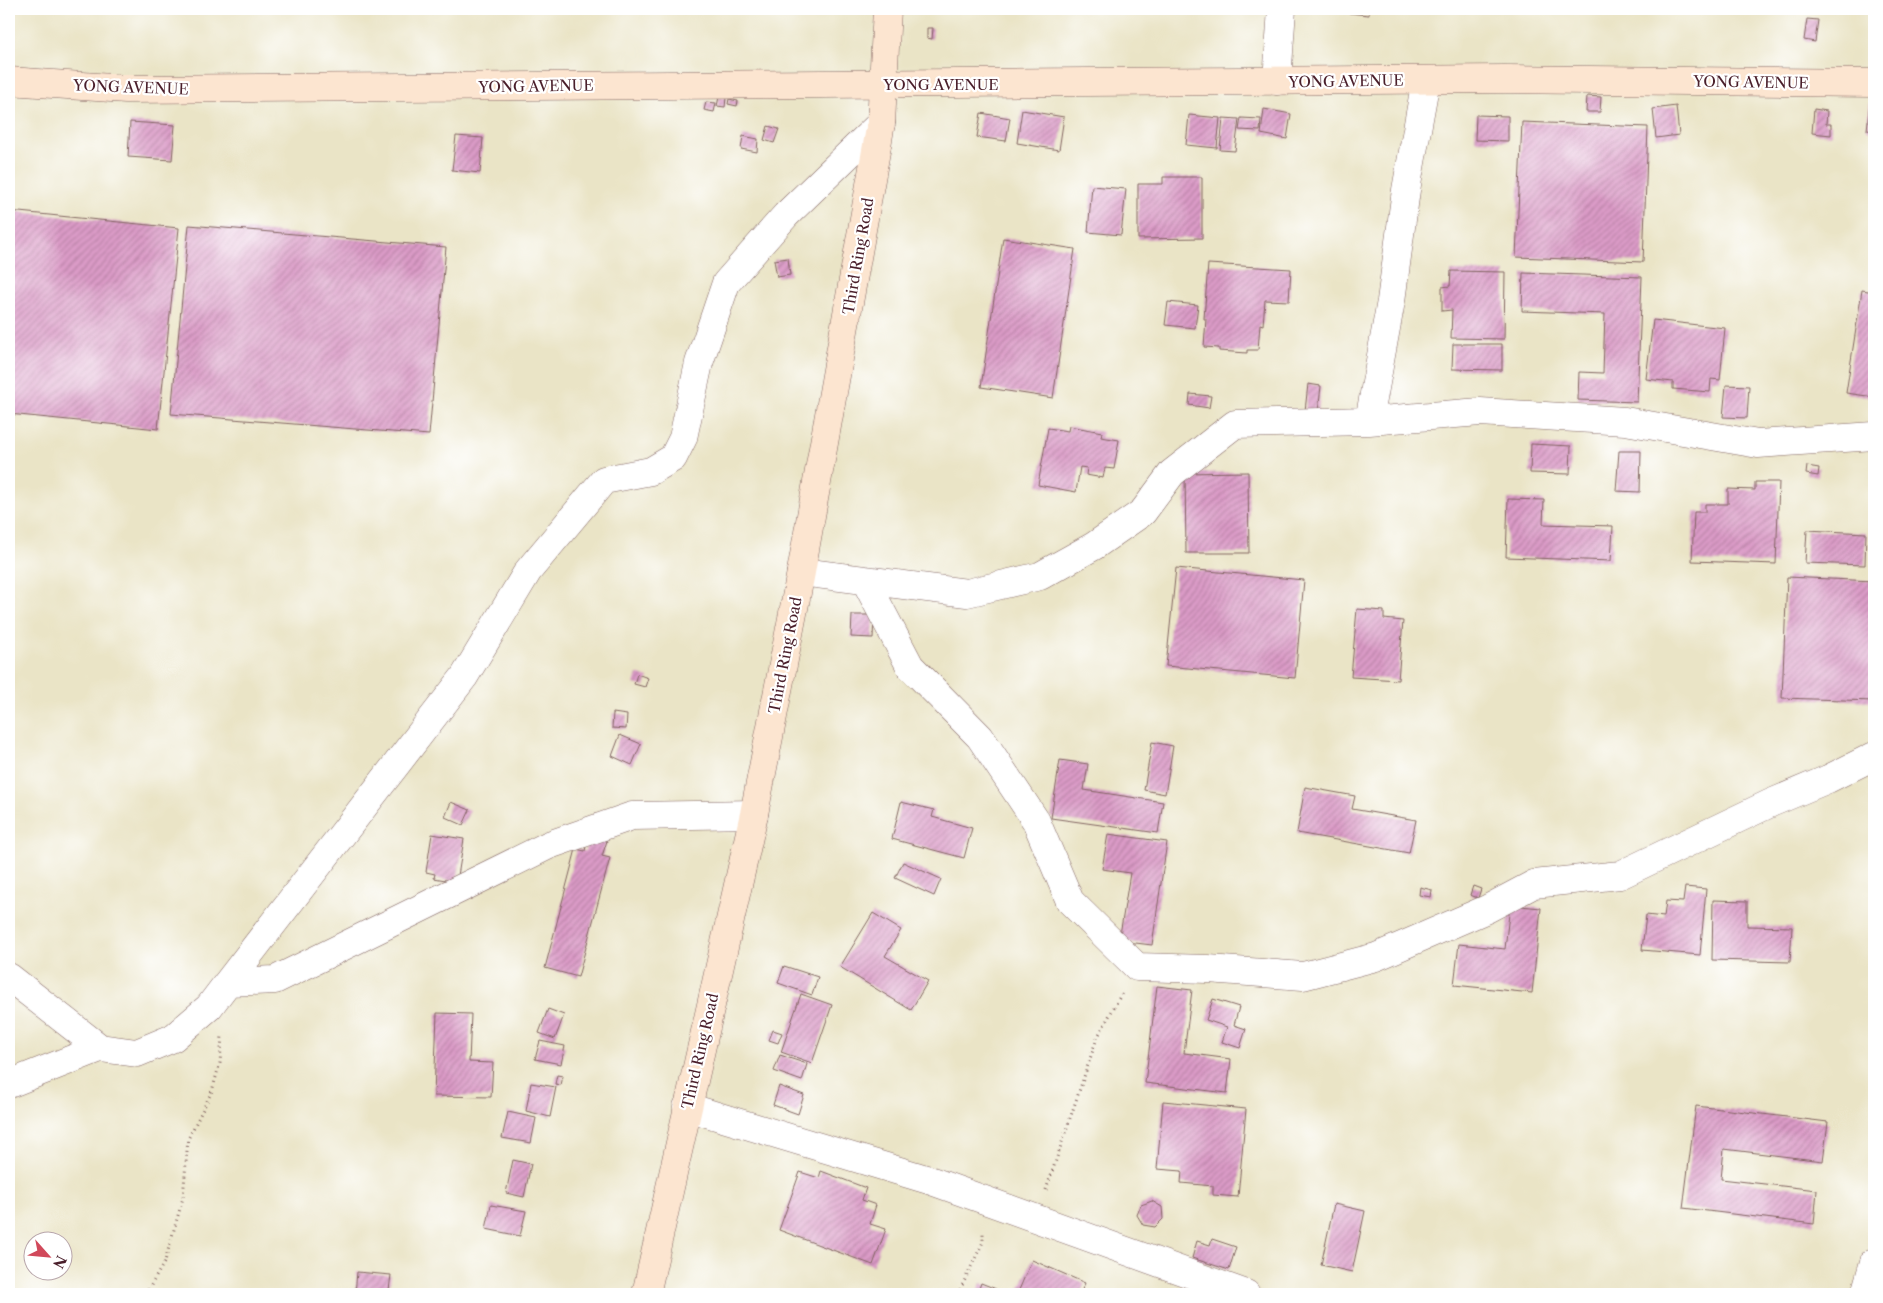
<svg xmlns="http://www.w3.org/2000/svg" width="1883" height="1303" font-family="'Libre Caslon Text',serif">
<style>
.building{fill:url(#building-hatch)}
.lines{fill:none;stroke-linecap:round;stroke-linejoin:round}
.street-casing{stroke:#826461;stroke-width:29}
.secondary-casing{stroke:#826461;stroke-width:29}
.path{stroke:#826461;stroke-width:3;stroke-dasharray:1 4;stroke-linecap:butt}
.street{stroke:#fff;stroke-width:28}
.secondary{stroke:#fce5d0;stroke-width:28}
.labels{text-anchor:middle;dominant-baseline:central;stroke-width:4.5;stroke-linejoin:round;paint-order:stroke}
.street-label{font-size:15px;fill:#4a1f2b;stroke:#fff}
</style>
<defs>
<pattern id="building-hatch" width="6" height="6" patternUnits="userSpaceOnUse" patternTransform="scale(1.25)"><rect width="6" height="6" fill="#db9bc7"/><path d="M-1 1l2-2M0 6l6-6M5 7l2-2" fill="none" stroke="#b47ea2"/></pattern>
</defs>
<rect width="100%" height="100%" fill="#fff"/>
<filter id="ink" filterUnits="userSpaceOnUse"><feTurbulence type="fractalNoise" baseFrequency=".02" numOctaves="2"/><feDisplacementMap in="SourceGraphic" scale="10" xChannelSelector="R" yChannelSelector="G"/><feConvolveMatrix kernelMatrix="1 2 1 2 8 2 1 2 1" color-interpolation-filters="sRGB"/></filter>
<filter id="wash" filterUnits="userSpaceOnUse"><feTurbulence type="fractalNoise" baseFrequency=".0096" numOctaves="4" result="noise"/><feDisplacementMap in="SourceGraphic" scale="20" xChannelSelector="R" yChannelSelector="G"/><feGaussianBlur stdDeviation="1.12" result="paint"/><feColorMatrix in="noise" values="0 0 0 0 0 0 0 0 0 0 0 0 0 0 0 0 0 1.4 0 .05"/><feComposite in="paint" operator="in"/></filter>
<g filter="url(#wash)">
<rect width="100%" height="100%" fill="#eae4c6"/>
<g id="blocks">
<path class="building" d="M1349 9H1369V15L1349 13Z
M1807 19 1818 20 1815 42 1804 40Z
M927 28H933L932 39 927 38Z
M1587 96 1601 97 1600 112H1586Z
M719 97 726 98 725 107 717 106Z
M729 99 738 101 737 106 728 104Z
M706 102 716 103 714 112 704 110Z
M1870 102H1874V131L1867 130Z
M1676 106 1679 135 1656 138 1653 109Z
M1264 109 1291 114 1287 139 1261 134Z
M1814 109 1827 111 1826 124H1831V135L1812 133Z
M1022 110 1064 117 1059 150 1017 143Z
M981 113 1010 118 1006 141 977 137Z
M1189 115 1220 118 1217 148 1186 145Z
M1476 115 1508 116V141L1475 140Z
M1223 118 1239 119 1235 151 1220 150Z
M1241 118 1261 119 1260 131 1239 130Z
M130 122 175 125 172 160 128 157Z
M1522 122 1648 127 1643 262 1516 257Z
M768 126 779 129 774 143 764 140Z
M456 136 483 138 480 173 452 170Z
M743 136 758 139 757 152 741 149Z
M1163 177H1202V238L1138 239V184H1163Z
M1092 186 1126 189 1121 235 1088 232Z
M9 211 179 228 158 429 9 414Z
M189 225 446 247 429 435 171 414Z
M1003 238 1075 249 1053 398 981 387Z
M788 258 790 275 777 277 774 260Z
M1208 264 1291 269 1289 301 1265 300 1263 325 1260 324 1258 350H1247V353L1219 351V348L1204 347 1206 319H1204Z
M1451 271 1505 272 1504 339 1451 338 1452 310 1442 311V287L1450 286Z
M1523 273 1642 277 1637 402 1578 400 1579 372 1603 373 1605 314 1522 311Z
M1862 290 1874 292V397L1846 393Z
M1168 302 1198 305 1195 328 1165 325Z
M1653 320 1725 328 1720 380 1711 379 1710 392 1673 389V382L1646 379Z
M1453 344H1502V370L1452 369Z
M1308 384 1321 386 1318 412 1305 411Z
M1726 385 1749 386 1747 418 1723 417Z
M1190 394 1211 396 1209 408 1189 405Z
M1069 426 1102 432 1101 437 1119 440 1114 469 1105 468 1103 478 1086 475 1087 468 1080 467 1076 492 1038 485 1048 428 1068 431Z
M1531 444 1571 446 1570 474 1530 473Z
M1619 451H1641L1640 492 1616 491Z
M1807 466 1819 468 1818 476 1806 474Z
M1248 472 1249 553H1186L1185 473Z
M1755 482H1779L1776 564 1692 561 1694 512H1705V504H1728V489L1755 490Z
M1508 499 1544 500 1543 524 1613 526 1611 561 1506 557Z
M1807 530 1866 533 1865 565 1805 563Z
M1176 568 1304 580 1295 678 1166 666Z
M1787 577 1874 581V701L1782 698Z
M1357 609 1384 611V619L1403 621 1398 680 1351 677Z
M852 615H874L873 638 851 637Z
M637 674 648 678 645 687 634 684Z
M613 713 627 715 626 729 612 728Z
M620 735 641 744 632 765 612 756Z
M1152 742 1173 746 1165 794 1144 790Z
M1060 760 1088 764 1084 790 1163 802 1158 833 1051 818Z
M1305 787 1355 796 1352 809 1416 820 1409 853 1297 833Z
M451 802 470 810 463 825 445 817Z
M901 802 934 810 932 817 972 828 964 858 892 839Z
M432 834 464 839 457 882 434 878 435 874 426 872Z
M1108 834 1167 842 1152 945 1119 941 1130 873 1102 869Z
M588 836 607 841 602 856 610 858 578 977 545 968 576 849 585 851Z
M903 862 941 879 934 896 895 878Z
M1473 886 1481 889 1478 898 1470 895Z
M1420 887 1432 890 1431 897 1419 895Z
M1685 887 1706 889 1700 955 1642 950 1646 915 1664 917 1666 901 1683 902Z
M1713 900 1747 901V926L1792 927 1790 962 1712 960Z
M1510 905 1541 908 1532 993 1454 985 1459 944 1505 949Z
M873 913 901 930 885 956 928 981 911 1010 840 967Z
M784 966 818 977 812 995 778 983Z
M1157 986 1192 990 1184 1053 1231 1059 1227 1093 1145 1083Z
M801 994 832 1005 812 1063 781 1052Z
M1213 999 1239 1007 1234 1025 1246 1029 1240 1048 1222 1042 1227 1027 1206 1020Z
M548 1009 564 1015 555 1039 539 1033Z
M437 1013 471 1014 469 1062 493 1063 491 1097 434 1096Z
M773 1030 782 1033 778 1043 769 1040Z
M540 1041 565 1046 561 1064 535 1059Z
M780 1055 807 1064 802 1081 774 1071Z
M557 1075 563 1076 561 1085 555 1084Z
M531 1083 556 1087 550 1117 526 1111Z
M779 1086 804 1095 798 1114 773 1105Z
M1163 1101 1246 1109 1238 1197 1213 1195V1186L1181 1183 1182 1171 1157 1169Z
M1696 1106 1828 1122 1823 1161 1724 1149 1721 1179 1817 1190 1814 1224 1683 1208Z
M508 1112 536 1118 531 1143 502 1138Z
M513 1160 531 1164 524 1197 506 1193Z
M821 1171 866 1188 862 1200 876 1205 870 1224 886 1229 873 1265 779 1230 800 1172 819 1178Z
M1152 1201 1162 1207 1163 1219 1155 1227 1143 1225 1137 1215 1141 1205Z
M1334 1204 1365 1211 1352 1272 1321 1265Z
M491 1205 526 1211 520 1236 486 1229Z
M1212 1239 1236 1247 1229 1270 1192 1258 1197 1241 1210 1245Z
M1032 1260 1085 1283 1080 1294H1030L1019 1290Z
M357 1272 391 1275 389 1290 414 1294H355Z
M981 1283 996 1289 994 1294H977Z"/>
</g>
</g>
<g filter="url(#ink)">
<use href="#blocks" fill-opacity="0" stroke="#826461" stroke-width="1"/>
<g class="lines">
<defs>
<path id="street" d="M1277 81 1282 9
M1369 421 1391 301 1406 190 1426 80
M801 572 967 593 1040 576 1094 546 1143 512 1172 473 1235 424 1369 421 1480 412 1625 421 1758 444 1874 436
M865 580 910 666 980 737 1036 821 1070 901 1137 967 1208 969 1303 976 1376 957 1487 909 1534 884 1620 875 1771 803 1828 779 1874 756
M9 977 100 1048
M228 982 464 677 528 571 604 480 651 471 673 458 683 438 699 363 726 283 786 215 881 123
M9 1084 100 1048 137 1053 173 1038 209 1007 228 982 275 980 549 845 632 816 754 814
M687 1107 929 1180 1246 1294
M1865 1294 1874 1262"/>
<path id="secondary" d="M9 81 126 89 1505 79 1874 83
M646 1294 754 814 801 572 881 123 887 9"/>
</defs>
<use href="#street" class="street-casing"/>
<use href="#secondary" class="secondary-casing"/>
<path class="path" d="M1046 1190 1097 1038 1123 991
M146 1294 165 1261 183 1198 188 1139 212 1091 220 1063 222 1035
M958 1294 983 1242V1230"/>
<use href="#street" class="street"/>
<use href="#secondary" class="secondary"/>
</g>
</g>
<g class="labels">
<g class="street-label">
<text transform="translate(1346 81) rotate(-1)">YONG AVENUE</text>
<text transform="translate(1751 82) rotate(1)">YONG AVENUE</text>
<text x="941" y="84">YONG AVENUE</text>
<text transform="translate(536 86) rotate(-1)">YONG AVENUE</text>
<text transform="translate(131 87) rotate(2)">YONG AVENUE</text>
<text transform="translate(858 256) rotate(-80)">Third Ring Road</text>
<text transform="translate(785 655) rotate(-79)">Third Ring Road</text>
<text transform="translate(700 1051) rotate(-77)">Third Ring Road</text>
</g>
</g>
<rect width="1883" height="1303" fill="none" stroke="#fff" stroke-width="30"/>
<g transform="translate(48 1256) rotate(117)"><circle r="24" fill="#ffffff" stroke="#b7a5aa"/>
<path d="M0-4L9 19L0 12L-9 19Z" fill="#d1495b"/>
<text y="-8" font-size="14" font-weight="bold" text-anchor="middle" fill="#4a1f2b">N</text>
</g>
</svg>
